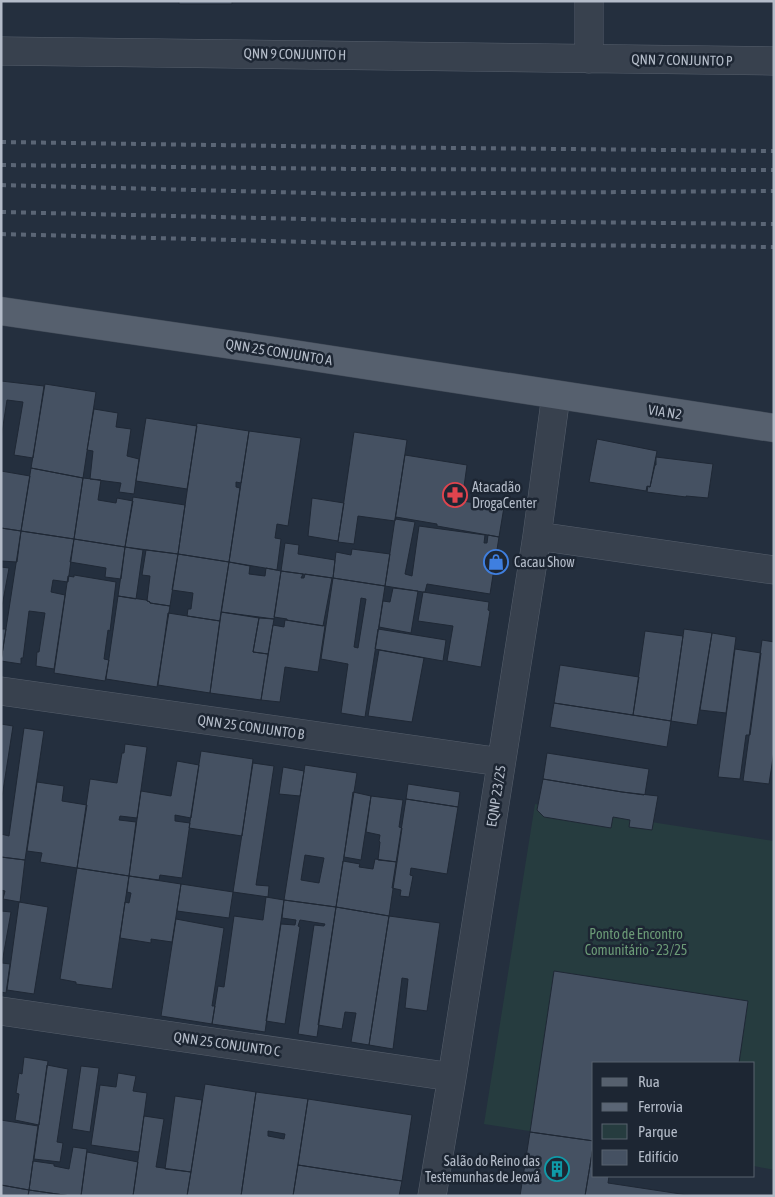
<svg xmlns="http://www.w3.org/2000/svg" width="775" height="1197" font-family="'Asap Condensed',sans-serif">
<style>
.green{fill:#263c3f}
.building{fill:#455162;stroke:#1f2835;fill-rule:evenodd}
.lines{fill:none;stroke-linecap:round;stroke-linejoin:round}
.minor-casing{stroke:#565f6c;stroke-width:29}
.major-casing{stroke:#414a57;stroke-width:29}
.minor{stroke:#38414e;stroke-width:28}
.major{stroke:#56606e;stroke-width:28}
.rail{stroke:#5a6575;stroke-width:4;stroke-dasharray:5 5;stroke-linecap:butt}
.labels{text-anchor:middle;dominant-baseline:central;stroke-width:5;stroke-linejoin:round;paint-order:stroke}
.street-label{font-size:14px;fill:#b4bcc9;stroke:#1d2633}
.poi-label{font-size:14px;fill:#b4bcc9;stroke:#1d2633;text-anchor:start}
.park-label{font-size:14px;fill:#6b9a76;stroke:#1d2633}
</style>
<rect width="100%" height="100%" fill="#242f3e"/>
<path class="green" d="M535 804 774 841V1170L754 1166V1063H594V1141L484 1124Z"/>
<path class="building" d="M179 1H232V4H179Z
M1 381 44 386 33 458 14 455 23 402 7 400 1 439Z
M45 384 96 392 83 478 31 468Z
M94 409 118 413 116 427 131 429 127 456 139 459 134 494 119 492 121 483 90 479 93 451 87 450Z
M146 418 197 426 187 489 136 481Z
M197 423 249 431 241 483 236 482V487L240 488 229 562 178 554Z
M249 431 301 438 288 526 277 524 275 538 281 539 277 570 229 562Z
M354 432 407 440 395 521 358 516 354 544 338 542Z
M597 439 657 451 650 487 647 486 646 491 589 482Z
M405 455 467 465 462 501 504 507 499 537 437 526V524L396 517V519H395Z
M656 457 713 464 708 498 686 496V497L647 492 648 486 650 487 655 465H656Z
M31 468 83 478 74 539 21 531Z
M1 471 30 476 21 531 1 528Z
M83 478 101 480 98 500 116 503 117 498 133 501 125 547 74 539Z
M133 497 185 505 178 554 125 547Z
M312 498 344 503 338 541 308 536Z
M395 519 415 522 405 574 412 576 419 526 485 535 484 543H487L488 535 499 537 490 594 427 584 425 592H423L385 586Z
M1 528 21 531 17 562 1 561Z
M21 531 74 539 68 582 53 580 51 592 65 595 54 669 36 666 37 652H39L45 613 29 611 23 658H21V664L1 661Z
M74 539 125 547 121 579 105 577 106 568 70 562Z
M285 543 299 545 298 554 335 560 333 578 281 571Z
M125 547 143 550 136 599 118 596Z
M352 549 390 554 385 586 333 578 336 552 351 555Z
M146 550 178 554 170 606 150 603V602L147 601 150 576 142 575Z
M178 554 229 562 220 621 187 616 188 609H191L193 593 172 590Z
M229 562 250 566 249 574 265 576 266 568 281 571 274 619 221 612Z
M1 567 9 568 1 612Z
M281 571 303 574 301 578H304L305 574 332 578 323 626 287 620V619L274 617Z
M74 575 116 582 110 631 108 630 104 659 109 660 105 681 54 673 68 576 74 577Z
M333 578 385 586 365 717 341 713 348 664 321 659ZM361 598 366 599 358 648 354 647Z
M393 588 418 591 411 633 379 627 383 601 390 602Z
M423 592 489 602 488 610 490 611 481 667 447 661 453 626 418 621Z
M118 596 146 600 150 602V603L170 606 157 687 106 679Z
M221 612 259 618 253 652 268 654 261 700 210 693Z
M168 613 220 621 210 693 158 685Z
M259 618 274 619 268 654 253 652Z
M285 620 325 626 318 672 285 667 280 702 261 700 273 625 284 627Z
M1 629H6L1 661Z
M378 629 446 640 443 661 375 649Z
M684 629 712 633 697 725 671 721Z
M645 631 683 636 671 721 633 715Z
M712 633 736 637 726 713 700 710Z
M762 640 774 642V751L769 784 743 781Z
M735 649 761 653 750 735H746L740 779 718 777Z
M379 650 424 658 412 722 368 716Z
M560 665 639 677 633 715 554 703Z
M554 703 671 721 667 747 550 727Z
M1 724 13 726 1 804Z
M24 728 44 731 25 860 1 857V834L9 836Z
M125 744 147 747 137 818 120 816 119 820 136 822 129 876 77 868 90 779 117 783 122 753H124Z
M201 751 253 759 242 836 189 828Z
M547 753 649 769 645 794 644 795 622 792 543 779Z
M177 761 199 765 191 818 175 815V821L190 823 182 878 160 875 159 880 129 876 141 791 171 796Z
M253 763 274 766 256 885 269 886 268 897 233 892Z
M305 765 357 773 336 907 284 900ZM305 855 324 858 319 883 301 880Z
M283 767 304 771 300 796 279 794Z
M543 779 622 792 658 796 652 830 629 827 630 820 613 817 611 828 544 817 537 810Z
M37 782 64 786 62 801 87 805 77 868 40 862 42 853 27 851Z
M408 784 460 792 458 807 406 799Z
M353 792 371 796 361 860 344 857Z
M371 796 403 800 399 827 402 828 397 862 378 860 380 842 379 841 380 835 366 832Z
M406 799 458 807 447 874 411 868 410 875 413 876 409 897 400 896 401 890 392 888Z
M1 857 25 860 20 902 3 899 5 891 1 890Z
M375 859 397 862 389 916 336 907 343 861 360 864 359 867 373 869Z
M77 868 129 876 112 989 76 984V982L60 979Z
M129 876 181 884 172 942 151 939V943L120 938 125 902 129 903 131 893 127 892Z
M181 884 233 892 229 918 177 911Z
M266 897 284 900 265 1032 212 1024 218 986 224 987 234 916 263 920Z
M284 900 336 907 317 1037 298 1034 314 925 324 926 325 924 300 920 298 926 300 927 285 1024 266 1021 281 924 295 925 296 920 282 918Z
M19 902 48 907 34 994 7 990Z
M336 907 389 916 369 1045 351 1042 356 1013 345 1012 342 1029 318 1025Z
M1 911 11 912 2 963 10 964 6 993 1 992Z
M389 916 440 923 427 1011 405 1008 408 979 402 978 393 1049 369 1045Z
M176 919 224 928 212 1006H215L212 1024 161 1016Z
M554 971 748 1001 739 1063H594V1141L530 1132Z
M24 1057 48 1061 39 1125 15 1120 19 1094 16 1093 19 1073 22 1074Z
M47 1065 68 1069 57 1142 63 1143 60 1162 34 1159Z
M81 1066 99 1068 90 1132 72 1129Z
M118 1073 136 1076 133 1091 147 1093 139 1152 91 1145 100 1085 116 1087Z
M205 1084 256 1092 241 1196H187Z
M256 1092 308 1099 293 1196H241ZM268 1131 285 1134 284 1139 268 1136Z
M175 1096 202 1100 191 1172 165 1169Z
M308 1099 412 1115 402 1181 298 1165Z
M144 1116 164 1119 156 1167 191 1172 187 1196H133Z
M1 1120 38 1126 29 1190 1 1185Z
M530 1132 594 1141 585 1196H520Z
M594 1141V1176H609L608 1183 694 1196H585Z
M73 1147 87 1149 81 1196H71L29 1190 33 1161 54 1164V1166L69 1169Z
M87 1152 138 1162 133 1196H81Z
M298 1165 402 1181 399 1196H293Z
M1 1185 29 1190 28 1196H1Z
M29 1190 71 1196H28Z"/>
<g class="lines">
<defs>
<path id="minor" d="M589 1V59
M1 51 774 61
M537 536 774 570
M1 691 501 762
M1 1011 452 1077
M432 1196 452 1077 537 536 556 395"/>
<path id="major" d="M1 311 274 351 774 428"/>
</defs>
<use href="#minor" class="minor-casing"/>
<use href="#major" class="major-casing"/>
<use href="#minor" class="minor"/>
<use href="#major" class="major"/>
<path class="rail" d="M1 142 353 147 774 151
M1 165 352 169 774 170
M1 185 350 194 774 191
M1 212 348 220 774 224
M1 234 347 243 774 247"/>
</g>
<defs>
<symbol id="pharmacy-ring" viewBox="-11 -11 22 22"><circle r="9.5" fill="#1d2633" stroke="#e0444e" stroke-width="1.5"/><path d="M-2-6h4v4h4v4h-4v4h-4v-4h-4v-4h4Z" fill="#e0444e"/></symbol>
<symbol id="shop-ring" viewBox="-11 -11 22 22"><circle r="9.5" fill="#1d2633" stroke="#3f7fe0" stroke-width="1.5"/><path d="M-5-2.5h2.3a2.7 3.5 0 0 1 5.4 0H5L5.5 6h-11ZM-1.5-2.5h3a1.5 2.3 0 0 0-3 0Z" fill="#3f7fe0"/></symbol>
<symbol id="building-ring" viewBox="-11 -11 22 22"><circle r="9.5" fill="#1d2633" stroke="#0f9aa8" stroke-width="1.5"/><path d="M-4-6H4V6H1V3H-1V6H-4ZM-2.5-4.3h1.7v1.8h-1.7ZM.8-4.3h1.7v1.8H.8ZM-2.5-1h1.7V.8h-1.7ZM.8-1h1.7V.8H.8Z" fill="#0f9aa8"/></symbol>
</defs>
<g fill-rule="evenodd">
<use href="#pharmacy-ring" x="441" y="481" width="28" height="28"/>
<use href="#shop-ring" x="482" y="548" width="28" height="28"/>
<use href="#building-ring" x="543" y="1155" width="28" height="28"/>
</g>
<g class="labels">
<g class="street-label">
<text transform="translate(295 54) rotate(1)">QNN 9 CONJUNTO H</text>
<text transform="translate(682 60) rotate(1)">QNN 7 CONJUNTO P</text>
<text transform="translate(279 352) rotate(9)">QNN 25 CONJUNTO A</text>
<text transform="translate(665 412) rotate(9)">VIA N2</text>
<text transform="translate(251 727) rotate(8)">QNN 25 CONJUNTO B</text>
<text transform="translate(496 796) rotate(-81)">EQNP 23/25</text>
<text transform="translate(227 1044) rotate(8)">QNN 25 CONJUNTO C</text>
</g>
<g class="poi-label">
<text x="472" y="487">Atacadão<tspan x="472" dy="16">DrogaCenter</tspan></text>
<text x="514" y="562">Cacau Show</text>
<text x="540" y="1161" text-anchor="end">Salão do Reino das<tspan x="540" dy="16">Testemunhas de Jeová</tspan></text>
</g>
<g class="park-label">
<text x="636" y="934">Ponto de Encontro<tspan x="636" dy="16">Comunitário - 23/25</tspan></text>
</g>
</g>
<rect width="775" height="1197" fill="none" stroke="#b4bcc9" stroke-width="5"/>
<rect x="592" y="1062" width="162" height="115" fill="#1d2633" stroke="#59626f"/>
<rect x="602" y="1078" width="25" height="8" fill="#56606e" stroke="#59626f"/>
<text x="638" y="1087" font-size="15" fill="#b4bcc9">Rua</text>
<rect x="602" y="1103" width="25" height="8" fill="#5a6575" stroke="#59626f"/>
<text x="638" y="1112" font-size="15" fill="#b4bcc9">Ferrovia</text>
<rect x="602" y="1124" width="25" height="15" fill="#263c3f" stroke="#59626f"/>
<text x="638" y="1137" font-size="15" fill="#b4bcc9">Parque</text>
<rect x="602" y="1150" width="25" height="15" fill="#455162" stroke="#59626f"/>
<text x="638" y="1162" font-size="15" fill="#b4bcc9">Edifício</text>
</svg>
